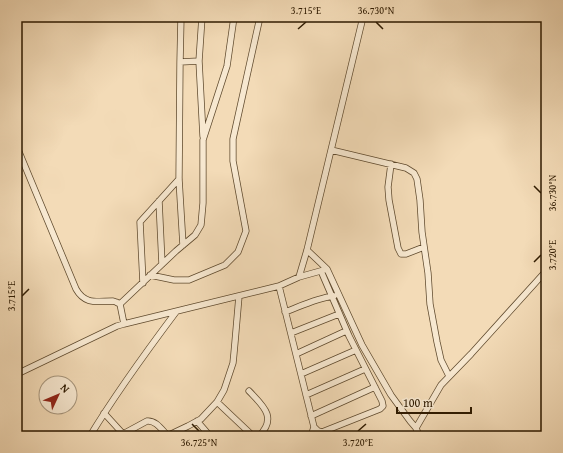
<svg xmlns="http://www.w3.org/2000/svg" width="563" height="453" font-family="'Gentium Book Plus',serif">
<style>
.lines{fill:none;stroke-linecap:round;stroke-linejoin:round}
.minor-casing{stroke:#5f4a2e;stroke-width:7}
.minor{stroke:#f7e8d0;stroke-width:5.5}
.ticks{fill:none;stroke:#2e1a00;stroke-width:1.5}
.neatline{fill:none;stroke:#2e1a00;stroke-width:1.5}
.ticks-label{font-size:10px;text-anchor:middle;fill:#2e1a00}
</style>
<rect width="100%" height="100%" fill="#f3dbb7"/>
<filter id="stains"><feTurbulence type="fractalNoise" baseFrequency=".005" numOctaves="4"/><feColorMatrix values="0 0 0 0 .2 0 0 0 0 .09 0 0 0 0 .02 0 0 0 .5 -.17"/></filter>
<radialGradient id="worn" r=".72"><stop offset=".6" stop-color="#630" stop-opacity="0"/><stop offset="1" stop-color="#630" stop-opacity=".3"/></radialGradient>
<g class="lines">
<defs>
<path id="minor" d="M181 17 180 62 199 61 203 136
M199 61 202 17
M180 62 179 179 183 245
M17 147 76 289C85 305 97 301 113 301L116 302 120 304
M331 150 406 168 414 173 417 179 420 200 422 232 428 273 430 304 437 342 441 360 449 376
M391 164 388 187 389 200 398 248 401 254H406L424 247
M159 201 162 264
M307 250 327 269 362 345 391 395 410 421 416 428 419 436
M150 275 174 280H189L225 265 238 252 246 231 233 161V139L260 17
M299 277 324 270
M143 283 140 222 179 179
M279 286 314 427 318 431 322 432 380 409 383 406 382 401 349 336 321 271
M120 304 176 251 195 235 201 225 203 203V140L227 66 234 17
M120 304 124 324
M285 312C301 306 317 298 334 296
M291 333 339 314
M296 354 346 331
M17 374 117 326 124 324 279 286 299 277 307 250 363 17
M301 374 356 350
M249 391C262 405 278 417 259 436
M306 395 365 369
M217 402 253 436
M104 413 125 436
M311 416 375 387
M197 421 210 436
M416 428 441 385 471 354 546 271
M123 434 147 421C156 420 162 430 168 436
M90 436C116 393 146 352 176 312
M167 436 188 426 201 419 217 402 224 390 233 363 234 353 235 342 239 296
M311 436 314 427"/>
</defs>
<use href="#minor" class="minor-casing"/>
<use href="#minor" class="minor"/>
</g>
<path class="ticks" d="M376 22 383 29M298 29 306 22M534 186 541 193M534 262 541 255M22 296 29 289M192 424 199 431M358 431 366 424"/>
<rect width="563" height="453" fill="none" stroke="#f3dbb7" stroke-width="44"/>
<g transform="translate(58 395) rotate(46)"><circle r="19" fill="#f7e8d0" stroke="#a7967d"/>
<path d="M0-3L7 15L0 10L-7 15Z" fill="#8f2418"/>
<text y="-6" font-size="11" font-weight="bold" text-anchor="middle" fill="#2e1a00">N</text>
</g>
<path d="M397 407v6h74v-6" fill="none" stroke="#2e1a00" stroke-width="2"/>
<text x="403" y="407" font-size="12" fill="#2e1a00" stroke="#f7e8d0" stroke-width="3" paint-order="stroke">100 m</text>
<rect x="22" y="22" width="519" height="409" class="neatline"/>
<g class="ticks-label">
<text x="306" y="14">3.715°E</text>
<text x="376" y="14">36.730°N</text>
<text transform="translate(552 193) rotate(-90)" y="4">36.730°N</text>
<text transform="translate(552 255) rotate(-90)" y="4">3.720°E</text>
<text transform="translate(11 296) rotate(-90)" y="4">3.715°E</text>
<text x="199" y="446">36.725°N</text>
<text x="358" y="446">3.720°E</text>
</g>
<rect width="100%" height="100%" filter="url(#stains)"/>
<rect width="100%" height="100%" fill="url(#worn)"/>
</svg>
